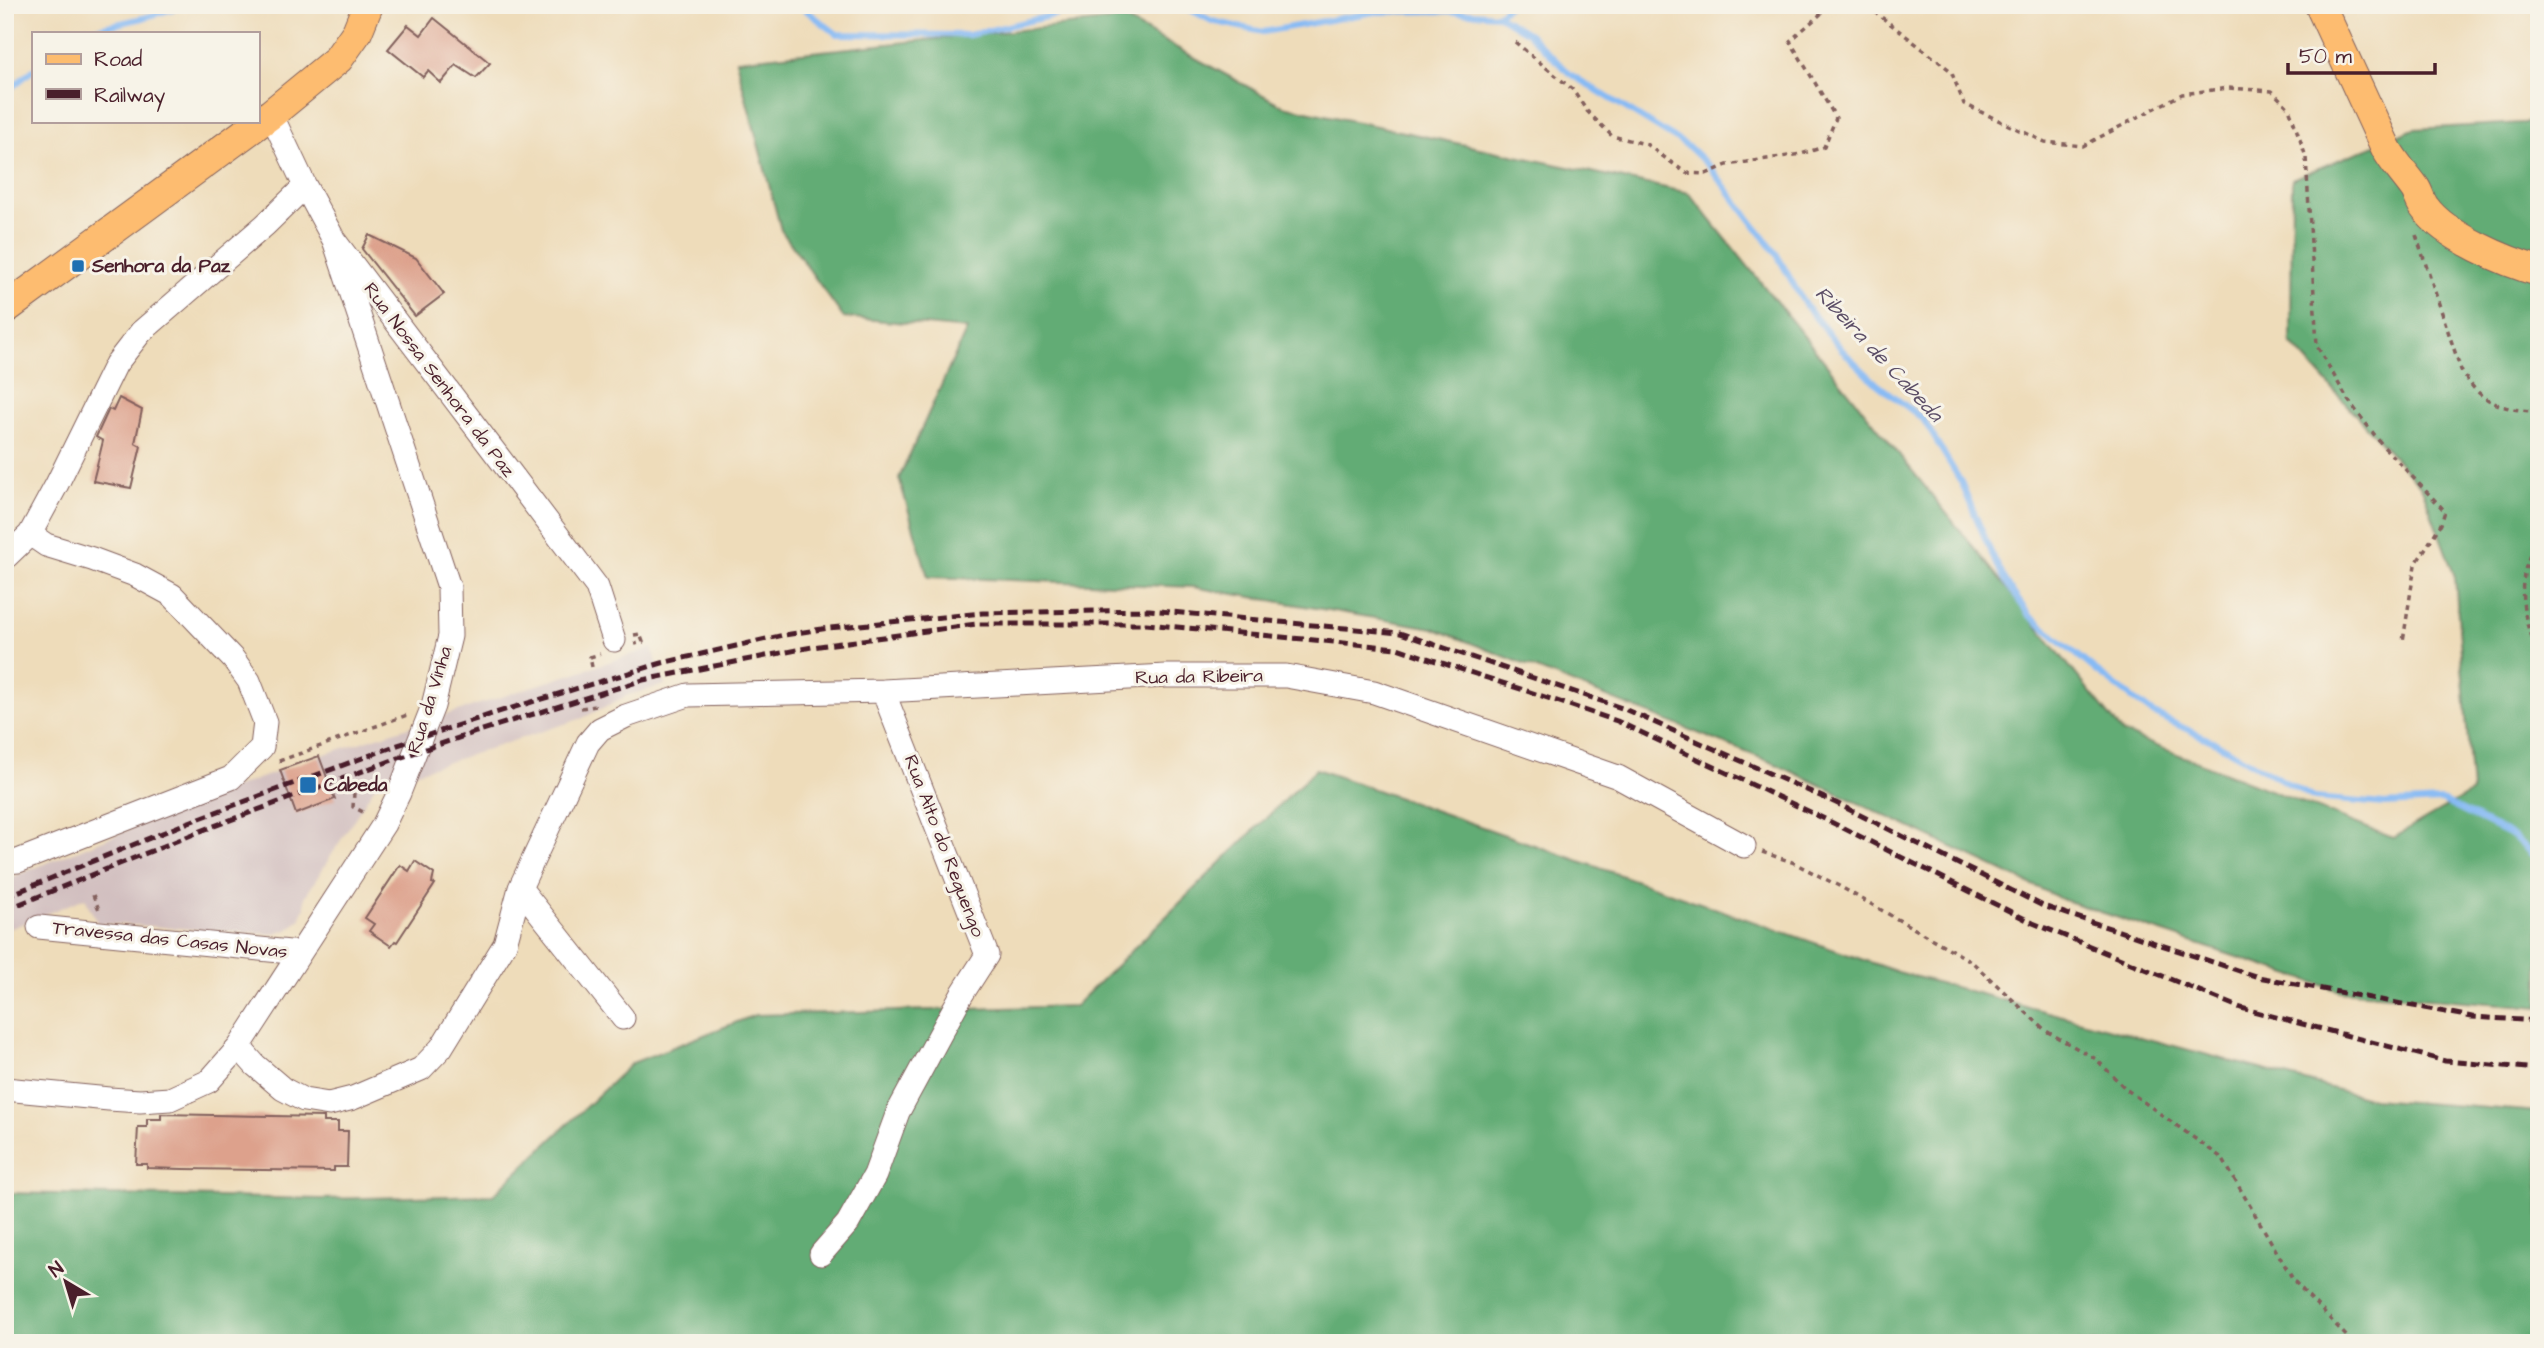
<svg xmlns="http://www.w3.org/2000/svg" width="2544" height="1348" font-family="'Architects Daughter',sans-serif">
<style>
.industrial{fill:#d2bfc0}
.forest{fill:#62ac74;stroke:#566650;stroke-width:2}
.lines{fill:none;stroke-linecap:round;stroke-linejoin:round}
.stream{stroke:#86baf4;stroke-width:6}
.building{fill:#dda18c}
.minor-casing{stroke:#83615d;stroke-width:25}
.major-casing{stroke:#83615d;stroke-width:32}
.path{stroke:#83615d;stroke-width:3.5;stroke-dasharray:5 5;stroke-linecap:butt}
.minor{stroke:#fff;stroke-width:23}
.major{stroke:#fdbc6f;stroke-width:30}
.rail{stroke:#4a1f2b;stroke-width:5;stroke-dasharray:10 5;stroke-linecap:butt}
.poi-dot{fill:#1f6fb2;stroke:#f7f3e8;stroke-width:2.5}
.labels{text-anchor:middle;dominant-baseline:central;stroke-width:6;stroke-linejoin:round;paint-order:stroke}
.poi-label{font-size:19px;font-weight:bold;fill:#4a1f2b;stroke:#f7f3e8;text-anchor:start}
.street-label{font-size:19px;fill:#4a1f2b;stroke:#f7f3e8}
.water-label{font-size:21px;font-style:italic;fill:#5c4e67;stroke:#f7f3e8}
</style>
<rect width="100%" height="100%" fill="#f7f3e8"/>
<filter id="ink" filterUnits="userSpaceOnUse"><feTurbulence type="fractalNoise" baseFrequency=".0143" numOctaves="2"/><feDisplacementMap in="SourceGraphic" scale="14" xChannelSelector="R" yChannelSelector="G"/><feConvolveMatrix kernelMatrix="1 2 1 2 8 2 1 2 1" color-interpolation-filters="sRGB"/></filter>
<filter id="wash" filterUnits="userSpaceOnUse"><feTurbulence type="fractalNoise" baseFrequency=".00686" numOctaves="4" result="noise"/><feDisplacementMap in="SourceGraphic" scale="28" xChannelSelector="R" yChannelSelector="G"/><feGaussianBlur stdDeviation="1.57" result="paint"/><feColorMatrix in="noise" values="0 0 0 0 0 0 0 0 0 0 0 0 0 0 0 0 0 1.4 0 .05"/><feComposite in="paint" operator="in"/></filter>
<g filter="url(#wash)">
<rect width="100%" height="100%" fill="#eedcba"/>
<path class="industrial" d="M652 648 665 685 628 695 583 718 375 786 305 897V907L300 920 287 930 272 934 97 923 85 898 7 930 5 927V880L204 799 319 756Z"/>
<path class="forest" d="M1124 19 1283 106 1689 193 2123 733 2393 838 2472 792 2455 577 2422 488 2291 343 2292 179 2414 129 2539 122V1007L2340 991 2064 900 1776 764 1433 628 1193 587 928 577 899 478 967 329 843 317 781 230 736 60Z
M1316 769 1898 972 2372 1099 2539 1112V1343H5V1193L322 1199 493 1195 632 1063 755 1015 1075 1006Z"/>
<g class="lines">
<path class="stream" d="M799 5 837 34 969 35 1054 15 1080 5
M1181 5 1212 21 1263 32 1374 12 1444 11 1498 15 1528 33 1570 74 1689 147 1710 167 1776 253 1805 305 1844 352 1877 384 1923 419 1961 482 1993 557 2009 587 2029 615 2095 670 2152 713 2216 743 2314 798 2384 804 2442 801 2513 836 2539 861
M1498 15 1509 5
M85 33 90 30 143 18 186 5
M5 93 33 70"/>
</g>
<g id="blocks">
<path class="building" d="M434 18 490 63 476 78 456 65 441 83 428 71 423 77 388 49 408 25 421 35Z
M369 235 416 258 444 294 415 316 362 249Z
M119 398 142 410 135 443 141 446 131 488 93 481 103 441 96 437 109 409 113 411Z
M319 756 335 799 296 814 280 770Z
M415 861 434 874 432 883 435 884 397 942 395 941 391 946 369 931 374 924 365 918 400 865 409 871Z
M161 1114 324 1117V1122H338V1131H348L347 1167H334V1171L183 1169 147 1168V1164H136L138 1127H147V1119H161Z"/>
</g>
</g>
<g filter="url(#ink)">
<use href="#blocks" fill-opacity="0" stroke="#83615d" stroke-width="2"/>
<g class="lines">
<defs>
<path id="minor" d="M271 114 305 186 334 240 597 587 614 640
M5 558 30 534 56 486 116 364 141 332 265 225 305 186
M5 862 18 861 231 778 262 747 265 722 249 681 234 660 172 595 135 575 92 559 46 545 30 534
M520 888 623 1018
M39 927 300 953
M239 1047 384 824 399 793 433 706 450 636 449 587 334 240
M5 1089 109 1099 140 1101 170 1099 209 1081 239 1047 255 1065 283 1089 304 1100 329 1104 353 1098 421 1069 441 1048 505 944 520 888 588 743 600 729 626 716 688 695 883 691 1166 676H1286L1374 692 1618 777 1744 846
M821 1254 848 1223 875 1175 898 1112 962 994 987 955 883 691"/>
<path id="major" d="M2320 5 2386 148C2394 163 2405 174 2415 188 2419 194 2420 202 2425 208 2445 236 2506 262 2539 271
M5 309 271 114 338 59 357 32 368 5"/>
</defs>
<use href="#minor" class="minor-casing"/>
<use href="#major" class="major-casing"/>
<path class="path" d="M1866 5 1951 71 1964 104 2045 142 2083 146 2182 94 2228 88 2272 91 2289 108 2306 157 2317 346 2348 400 2383 446 2445 511 2441 524 2415 565 2403 641
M1515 42 1572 89 1587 111 1612 136 1646 144 1686 173 1706 174 1727 165 1801 154 1824 147 1836 118 1790 41 1831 5
M2416 235 2461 370C2479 402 2503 411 2539 411
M2539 537C2511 585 2524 614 2539 663
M634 635 640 634 643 642 635 644
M592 667 590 657 600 654
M581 708 596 706
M279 761 407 715
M354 793 353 807 367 814
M1762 852 1792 862 1839 886 1971 961 2046 1031 2096 1059 2127 1090 2222 1158 2294 1281 2353 1343
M93 895 100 912"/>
<use href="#minor" class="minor"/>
<use href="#major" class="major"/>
<path class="rail" d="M5 897 189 822 395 746 495 713 662 663 784 635 829 628 983 613 1149 610 1400 633 1622 708 1836 803 2043 906 2258 977 2472 1017 2539 1021
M5 910 206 829 390 761 476 732 643 680 812 647 976 624H1146L1397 648 1617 721 1827 820 2033 923 2241 1008 2445 1061 2539 1069"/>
</g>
</g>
<g class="poi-dot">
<rect x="71" y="259" width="14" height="14" rx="3.5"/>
<rect x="299" y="776" width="18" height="18" rx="3.5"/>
</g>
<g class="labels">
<g class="poi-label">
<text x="92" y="266">Senhora da Paz</text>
<text x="324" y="785">Cabeda</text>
</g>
<g class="street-label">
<text transform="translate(439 380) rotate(53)">Rua Nossa Senhora da Paz</text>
<text transform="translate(1199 677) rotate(-1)">Rua da Ribeira</text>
<text transform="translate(430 700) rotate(-73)">Rua da Vinha</text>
<text transform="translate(944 846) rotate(69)">Rua Alto do Reguengo</text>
<text transform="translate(170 940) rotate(6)">Travessa das Casas Novas</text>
</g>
<g class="water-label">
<text transform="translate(1879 354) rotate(47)">Ribeira de Cabeda</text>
</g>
</g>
<rect width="2544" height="1348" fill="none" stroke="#f7f3e8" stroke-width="28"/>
<rect x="32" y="32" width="228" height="91" fill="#f7f3e8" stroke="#b29e9c" stroke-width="2"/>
<rect x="46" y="54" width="35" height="10" fill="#fdbc6f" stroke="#b29e9c" stroke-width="2"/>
<text x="94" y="66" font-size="21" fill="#4a1f2b">Road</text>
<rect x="46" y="89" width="35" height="10" fill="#4a1f2b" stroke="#b29e9c" stroke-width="2"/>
<text x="94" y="102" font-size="21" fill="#4a1f2b">Railway</text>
<g transform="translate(66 1282) rotate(322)" stroke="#f7f3e8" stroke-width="5" paint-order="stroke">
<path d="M0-5L12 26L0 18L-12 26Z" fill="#4a1f2b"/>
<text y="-10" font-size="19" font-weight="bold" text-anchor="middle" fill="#4a1f2b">N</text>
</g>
<path d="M2288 63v10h147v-10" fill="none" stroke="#4a1f2b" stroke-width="3.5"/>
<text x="2299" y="63" font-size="21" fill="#4a1f2b" stroke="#f7f3e8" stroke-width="5" paint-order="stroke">50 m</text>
</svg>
